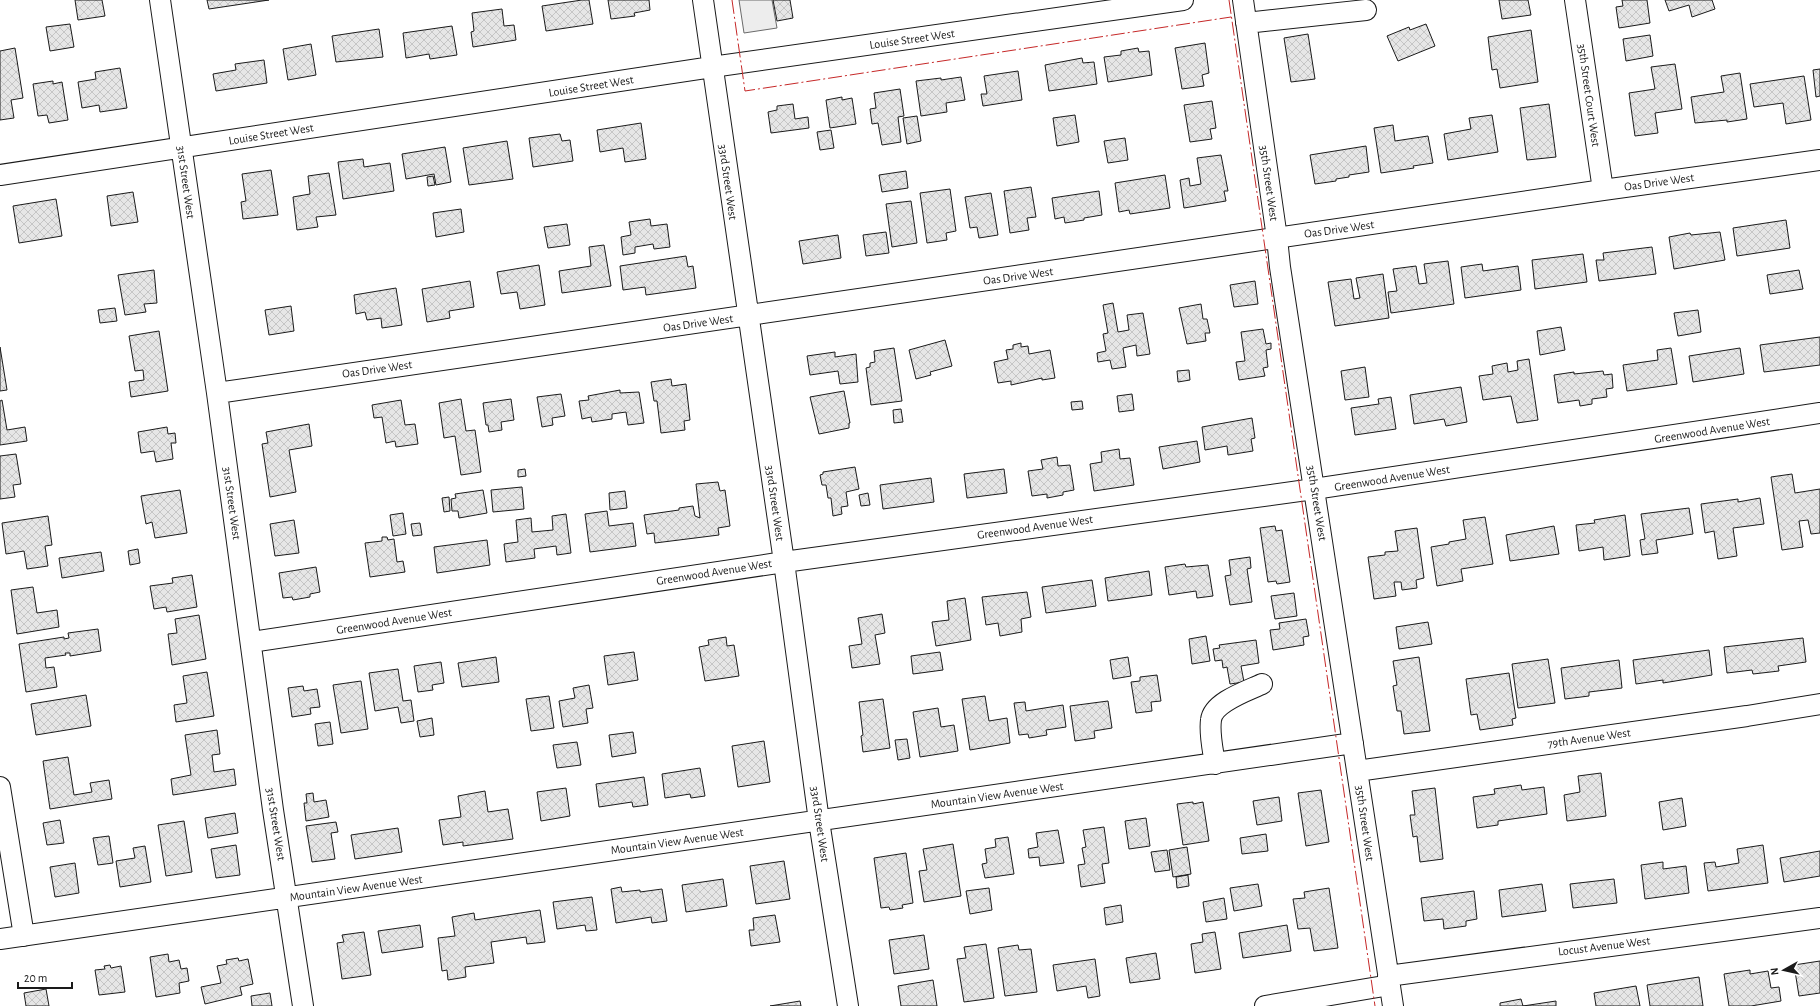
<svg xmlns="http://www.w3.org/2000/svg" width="1820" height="1006" font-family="'Alegreya Sans',sans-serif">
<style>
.parking{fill:#ededed;stroke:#6a6a6a}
.building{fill:url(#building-cross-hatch);stroke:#1a1a1a}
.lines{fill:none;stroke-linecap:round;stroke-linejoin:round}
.minor-casing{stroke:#1a1a1a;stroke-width:22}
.minor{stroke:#fff;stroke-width:20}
.power{stroke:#c62828;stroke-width:1;stroke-dasharray:14 3 2 3;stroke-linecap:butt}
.labels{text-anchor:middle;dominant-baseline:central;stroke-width:3;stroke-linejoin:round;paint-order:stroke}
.street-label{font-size:12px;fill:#1a1a1a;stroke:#fff}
</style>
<defs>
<pattern id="building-cross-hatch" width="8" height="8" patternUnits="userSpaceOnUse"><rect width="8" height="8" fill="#e6e6e6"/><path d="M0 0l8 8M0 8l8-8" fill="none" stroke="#c5c5c5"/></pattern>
</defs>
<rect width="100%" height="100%" fill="#fff"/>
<path class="parking" d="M739 0H772L777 28 744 33Z"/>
<path class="building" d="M75 0H102L105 16 78 20Z
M207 0H269L209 9Z
M582 0H589L593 24 546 31 542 6Z
M608 0H649L650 10 634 13 635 16 611 19Z
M773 0H790L793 18 777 21Z
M1499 0H1528L1531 15 1502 19Z
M1622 0H1647L1650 23 1619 28 1616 7 1623 6Z
M1665 0H1712L1715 9 1692 17 1689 5 1669 11Z
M502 9 504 26 514 25 516 40 473 47 471 32 474 31 472 13Z
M70 24 74 47 50 51 46 27Z
M1426 24 1435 46 1398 61 1387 36 1409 27 1410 30Z
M452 26 457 55 430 59 429 54 406 58 403 33Z
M379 29 383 57 336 62 332 36Z
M1531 30 1538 82 1500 88 1497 69 1492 70 1488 37Z
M1308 34 1315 79 1291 82 1284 38Z
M1650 35 1653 56 1626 61 1623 39Z
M1205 43 1209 73 1202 75 1204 86 1182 89 1175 48Z
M311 44 316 75 288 80 283 49Z
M15 48 23 98 11 100 14 118 0 120V51Z
M1138 48 1139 52 1149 51 1152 75 1108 82 1104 57 1121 55V51Z
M1082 58 1083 63 1094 62 1097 84 1049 91 1045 65Z
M264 60 267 83 216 91 213 74 236 70 235 64Z
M1675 64 1682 109 1655 113 1658 133 1635 136 1629 93 1655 89 1651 67Z
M120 68 127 108 100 112 99 105 82 108 78 82 96 79 95 72Z
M1820 69V96L1816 97 1813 70Z
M1018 71 1022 100 983 106 981 94H987L984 76Z
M1740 73 1747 119 1727 122V120L1695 123 1691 97 1724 92 1721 76Z
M1804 76 1811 120 1786 124 1783 103 1754 107 1750 84Z
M961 77 965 100 946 103 947 112 921 116 916 81 941 78V80Z
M53 81V84L62 82 68 120 49 123 47 115 38 116 33 84Z
M900 89 904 116 898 117 901 142 882 145 878 123 872 124 870 109 876 108 874 93Z
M842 97V100L852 98 856 124 830 128 826 100Z
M1212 101 1216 128 1210 129 1212 139 1190 142 1184 105Z
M793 104 795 119 808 117 809 128 771 133 768 112 777 110V106Z
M1549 104 1556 157 1527 160 1520 108Z
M1075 115 1079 142 1057 146 1053 118Z
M1492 115 1498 152 1448 160 1444 134 1471 129 1469 118Z
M917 116 921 141 907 144 903 118Z
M641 123 646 159 625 162 623 148 600 152 597 130Z
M1393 125 1395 141 1428 136 1433 163 1413 166 1414 168 1381 173 1374 128Z
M831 130 834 148 820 150 817 132Z
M560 134 562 141 570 140 573 161 533 167 529 138Z
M1125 138 1128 160 1108 163 1104 141Z
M507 141 513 179 469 185 463 148Z
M1366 146 1369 172 1349 175V177L1336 179V181L1315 184 1310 155Z
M445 147 451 182 436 185 434 174 406 179 402 154Z
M1221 155 1228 191H1224L1226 201 1184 208 1180 180 1189 178 1190 186 1201 184 1197 158Z
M363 159 364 167 390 163 394 191 343 199 338 162Z
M271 170 278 215 243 219 241 202 246 201 242 174Z
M906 171 908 188 882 192 879 175Z
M329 173 336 215 316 217 318 227 297 230 293 197 310 194 308 176Z
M1165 175 1170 208 1130 214 1129 210 1119 212 1115 183Z
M433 176 435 185 428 186 427 177Z
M1031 187 1036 217 1027 218 1029 230 1010 233 1004 191Z
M950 189 956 231 946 233 947 240 927 243 920 193Z
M1099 191 1102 215 1084 218V220L1065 223 1064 217 1055 219 1052 198Z
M133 192 138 222 111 226 107 196Z
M991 193 998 235 979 238 977 227 970 228 965 197Z
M56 199 62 236 19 243 13 206Z
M911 201 917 243 892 247 886 204Z
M461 209 464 232 436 237 433 213Z
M650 219 651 226 667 224 670 247 654 249 653 244 635 247V253L623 255 621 237 631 235 629 222Z
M1786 220 1790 248 1737 256 1733 228Z
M567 224 570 245 548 248 544 227Z
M886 232 889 253 866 256 863 235Z
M1720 232 1725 260 1674 269 1669 237 1690 233 1691 235Z
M838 235 841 258 803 264 799 241Z
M604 245 611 286 562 293 559 271 591 266 589 247Z
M1652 247 1656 274 1599 281 1596 260H1604L1603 253Z
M1583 254 1587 282 1535 289 1532 260Z
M686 256 688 267 693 266 696 288 646 295 645 287 623 290 620 266Z
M1448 261 1454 304 1391 313 1388 292 1397 291 1393 269 1416 266 1419 284 1427 283 1424 264Z
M1482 264 1483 271 1518 266 1521 290 1465 298 1461 267Z
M539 265 545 305 520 309 517 292 501 294 497 272Z
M154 270 157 303 144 304 146 312 125 315 118 275Z
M1799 270 1803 289 1770 294 1767 275Z
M1383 274 1389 318 1335 326 1328 282 1351 279 1354 299 1360 298 1356 278Z
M470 281 474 307 449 311 450 318 427 322 422 289Z
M1255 281 1258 304 1234 307 1230 285Z
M396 288 402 325 382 328 381 318 367 320 365 312 356 314 354 295Z
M1113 303 1118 332 1129 330 1127 315 1143 313 1150 354 1137 356 1136 345 1123 348 1126 367 1112 369 1110 360 1098 362 1097 353 1106 351 1103 334 1108 333 1103 305Z
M1201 304 1203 319H1207L1210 333H1205L1206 341 1187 344 1179 308Z
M291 306 294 331 269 335 265 310Z
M115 308 117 321 100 323 98 310Z
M1698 310 1701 332 1678 336 1674 313Z
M1561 327 1565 350 1540 355 1537 331Z
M1263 329 1266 344 1271 343V349L1266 350 1268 367 1263 368 1265 376 1239 380 1236 362 1245 361 1241 332Z
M159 331 168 391 131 397 129 382 144 380 143 370 135 371 129 336Z
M1820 337V365L1764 372 1760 345Z
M945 340 952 366 930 372 931 375 916 379 909 350Z
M1021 343V347L1028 346 1029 354 1050 350 1055 378 1042 380V378L1011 385V381L998 383 994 362 1008 359 1006 350 1013 349V345Z
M0 347 7 390 0 391Z
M894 348 902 401 871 405 866 368 870 367V363L875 362 874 351Z
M1671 348 1677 384 1627 391 1623 365 1658 360 1657 350Z
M1740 348 1744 374 1693 382 1689 356Z
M835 352V357L856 354 858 382 840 384 838 371 810 375 807 356Z
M1529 359 1538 420 1517 423 1511 396 1483 400 1479 376 1493 374 1492 366 1507 363 1508 372 1518 370 1517 361Z
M1365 367 1369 397 1345 400 1341 371Z
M1189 370 1190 380 1178 382 1177 371Z
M1603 371 1604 375 1612 374 1613 388 1606 389 1607 397 1592 399V404L1580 406 1579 400 1558 403 1554 375 1574 372V374Z
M671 379 672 386 686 384 690 420 684 421 685 430 661 433 657 401H654L651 382Z
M1461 387 1467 422 1446 426 1444 419 1414 424 1410 395Z
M620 390V393L639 392 644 423 628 425 626 412 612 414V419L592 422 591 417 582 419 579 401 589 400 588 396Z
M844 391 850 423H849V428L819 434 810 397Z
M561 394 565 416 552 418 553 425 542 427 537 397Z
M1132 394 1134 410 1119 412 1117 396Z
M1391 397 1396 429 1355 435 1351 408 1379 404 1378 399Z
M461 399 466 431 475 430 481 472 461 475 455 436 444 438 439 403Z
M511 399 514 420 501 422 502 430 489 432 488 425H486L483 403Z
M2 400 7 430 25 427 27 441 0 445V401Z
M401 400 405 425 415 424 418 444 396 447 395 441 386 443 382 417 374 418 372 405Z
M1082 401 1083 409 1072 410 1071 402Z
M901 409 903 422 894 423 893 410Z
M1252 418 1255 438 1251 439 1253 451 1228 455 1227 446 1205 450 1202 427Z
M309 424 312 446 289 450 296 492 270 497 262 444 268 443 266 432Z
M167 427 168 434 175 433 176 443H171L173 459 156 462 154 451 141 453 138 432Z
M1197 441 1200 462 1163 469 1159 447Z
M1119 449 1120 459 1130 458 1134 485 1094 491 1090 464 1102 462 1101 452Z
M16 454 21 484 13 485 15 497 0 499V456Z
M1057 457 1058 466 1070 465 1074 490 1063 492V495L1047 498V494L1032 496 1028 471 1043 469 1041 460Z
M855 467 859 489 846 492 848 506 841 507 842 514 833 516 831 498H828L826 485H822L820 475 823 474V472Z
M525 469 526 476 518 477V470Z
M1004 469 1007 493 967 498 964 474Z
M1792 474 1795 493 1820 489V533L1811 534 1808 520 1799 521 1803 547 1782 550 1771 477Z
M931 478 934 502 883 509 880 485Z
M718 482 720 491 725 490 730 526 718 528 719 535 655 543 654 533 647 534 644 515 679 510V508L693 506 695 516 700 518 696 484Z
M522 487 524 509 493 512 491 490Z
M180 490 187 533 155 538 152 522 146 524 141 496Z
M483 490 487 513 459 518 458 511H452L451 499 456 498 455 494Z
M625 491 627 508 610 510 609 493Z
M868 493 870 505 861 506 859 495Z
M449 497 450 511 444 512 442 498Z
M1760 498 1764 524 1733 528 1737 556 1718 559 1714 531 1705 533 1701 504 1738 499V502Z
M1689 508 1693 534 1656 540 1658 553 1642 555 1640 540 1645 539 1641 514Z
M607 511 609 526 633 523 636 546 590 552 585 514Z
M403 513 406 534 393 536 390 515Z
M566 514 571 553 557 555 556 546 534 549 535 558 506 562 504 544 518 542 516 520 531 518 532 532 553 530 552 516Z
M1625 515 1630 556 1604 560 1603 547 1579 551 1576 525 1595 523 1594 520Z
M48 516 52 545 45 546 48 566 27 569 24 551 6 554 2 523Z
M1485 517 1493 564 1461 569 1463 581 1437 586 1431 547 1449 544V542L1466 539 1463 520Z
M294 520 299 553 275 556 270 524Z
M420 523 422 535 413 536 411 524Z
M1275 526 1276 531 1282 530 1290 582 1277 584 1276 581 1268 582 1260 528Z
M1554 526 1559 554 1510 561 1506 535Z
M1417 528 1424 578 1416 580 1417 588 1402 590 1401 582H1394L1396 596 1374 599 1368 557 1385 555V552L1398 551 1395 531Z
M382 537H387L388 540 394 539 397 562 403 561 405 572 370 577 365 543 382 541Z
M487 540 490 565 437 573 434 547Z
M138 549 140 563 130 565 128 551Z
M101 552 104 571 62 578 59 558Z
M1250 557 1251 568 1247 569 1252 602 1230 605 1225 576 1231 575 1229 560Z
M1185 564 1186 567 1208 565 1213 596 1197 598 1196 591 1169 595 1165 567Z
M316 567 320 592 310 594V597L293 600 292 597 283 598 279 573Z
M1149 571 1152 595 1108 601 1105 578Z
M192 575 197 607 167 612 166 607 154 609 150 586 173 583 172 578Z
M1092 580 1096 606 1046 613 1042 587Z
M33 587 37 613 57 610 59 627 17 634 11 590Z
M1027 592 1031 617 1021 619 1022 632 1000 636 998 623 986 625 982 597Z
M1294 593 1297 616 1275 619 1271 596Z
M965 598 971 640 936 646 932 622 949 620 947 601Z
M882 614 885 633 875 635 880 664 852 668 849 646 862 644 858 618Z
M199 615 206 659 172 665 168 634 177 633 175 619Z
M1306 619 1309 636 1303 637 1304 645 1273 650 1270 630 1280 629 1279 623Z
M1428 622 1432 644 1399 649 1396 627Z
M98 629 101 651 70 656V653H65L66 655 45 658 46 668 54 667 57 687 26 692 19 644 64 637V639L69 638 68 633Z
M1206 636 1210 661 1192 664 1189 639Z
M726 637 727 646 734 645 739 676 705 681 699 647 709 645 708 640Z
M1803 638 1806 662 1778 666 1779 671 1753 674 1752 670 1727 673 1724 647Z
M1256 640 1259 663 1241 666 1244 682 1230 684 1227 667 1223 668 1222 660 1215 661 1213 649 1220 648 1219 645Z
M1709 650 1712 675 1663 683V680L1636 684 1633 660Z
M634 652 638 680 608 685 604 656Z
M940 652 943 670 913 674 911 656Z
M496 657 499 682 462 687 458 663Z
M1128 657 1131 676 1113 679 1110 660Z
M1419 657 1430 731 1404 734 1401 711H1397L1393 686 1397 685 1393 661Z
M1548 659 1555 703 1518 708 1512 664Z
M1619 660 1622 688 1589 692V696L1565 699 1561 668Z
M441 662 444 683 432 685 433 690 418 692 414 666Z
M398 669 403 701 411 700 414 721 401 723 398 707 375 711 369 673Z
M207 672 214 716 176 722 174 705 187 703 183 676Z
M1509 673 1516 718 1512 719 1513 725 1480 730 1477 714 1471 715 1466 679Z
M1157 675 1161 701 1151 702 1152 711 1136 713 1131 682 1140 681V677Z
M361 681 368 729 341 733 333 685Z
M589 685 593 708 586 709 588 723 563 727 559 701 575 698 573 688Z
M303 686 304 691 317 689 320 707 310 708 311 714 292 717 288 688Z
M86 695 91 726 36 735 31 704Z
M549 696 554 728 531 731 526 699Z
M985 696 989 721 1007 718 1010 743 970 750 962 699Z
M883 699 890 748 863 752 861 736 863 735 859 702Z
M1108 701 1112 728 1094 731 1095 738 1075 741 1070 706Z
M1025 702 1026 711 1063 705 1066 727 1046 730 1047 735 1029 738 1028 734 1019 735 1014 703Z
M938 708 941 727 954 725 958 751 920 757 913 712Z
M432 718 434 735 420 737 417 721Z
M330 722 333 744 318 746 315 724Z
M217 730 220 754 212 755 214 772 234 769 236 785 173 795 171 779 191 775 185 735Z
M633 732 636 753 612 757 609 735Z
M907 739 910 758 898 760 895 740Z
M764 741 770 782 738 787 732 746Z
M577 742 581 765 557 768 553 745Z
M68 757 74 795 92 792 90 783 109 780 112 799 50 809 43 761Z
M700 768 705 796 691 798 690 794 665 798 662 774Z
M1601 773 1606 816 1567 821 1564 795 1580 792 1578 776Z
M644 777 648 805 633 807 632 802 599 807 596 784Z
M1521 785 1522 790 1544 787 1547 814 1498 821V825L1477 828 1473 797 1495 794 1494 789Z
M566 788 570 816 541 821 537 792Z
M1435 788 1443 859 1420 862 1417 836 1413 837 1410 815H1415L1412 791Z
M1321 790 1329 842 1306 846 1298 793Z
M485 791 488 812 508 809 513 839 463 846V842L443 845 439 820 461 817 458 796Z
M313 793 314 802 326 800 329 817 306 821 304 803H307L306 794Z
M1279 797 1282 821 1257 825 1253 801Z
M1682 798 1686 826 1663 830 1659 802Z
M1193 802V804L1203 802 1209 841 1183 845 1177 804Z
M235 813 238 833 208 838 205 818Z
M1146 818 1150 846 1129 849 1125 821Z
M60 820 64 843 47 845 43 823Z
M184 821 192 872 166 876 158 825Z
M336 822 338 832 331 833 335 859 312 862 306 826Z
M1104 827 1109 863 1102 864 1105 883 1081 887 1078 865 1085 864 1082 848 1086 847 1083 830Z
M398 828 402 852 355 859 351 835Z
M1058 830 1064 863 1040 866 1039 857 1029 858 1028 849 1038 847 1036 833Z
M1266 834 1268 851 1242 854 1240 838Z
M109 836 113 863 98 865 93 838Z
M1008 837 1014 874 985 878 982 864 987 863 985 849 996 847 995 839Z
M953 844 961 896 924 902 919 871 927 870 923 849Z
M236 845 240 875 216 878 211 849Z
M1763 845 1768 883 1708 891 1704 863 1715 862 1716 867 1739 863 1737 849Z
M145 846 151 882 120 887 116 861 135 858 133 848Z
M1187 847 1191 874 1173 877 1169 850Z
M1167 850 1170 870 1155 872 1151 852Z
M1820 851V876L1784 882 1780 858Z
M906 853 913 903 902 905 903 908 890 910 889 907 881 908 874 858Z
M784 861 790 899 756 904 750 866Z
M1663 862V869L1686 866 1689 893 1645 899 1641 865Z
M75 863 79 893 55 897 50 867Z
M1188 875 1189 886 1177 888 1176 877Z
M723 879 727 906 686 912 682 885Z
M1614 879 1617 903 1573 908 1570 884Z
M1258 884 1262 906 1234 911 1230 888Z
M1542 884 1546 911 1502 917 1499 890Z
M621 887 622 892 640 890V892L662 889 667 921 652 923 651 917 616 923 611 889Z
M989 888 992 910 970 914 966 891Z
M1329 888 1338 948 1314 951 1310 928 1298 929 1293 899 1305 898 1304 892Z
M1474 891 1477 919 1466 921V926L1444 929 1443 919 1424 921 1421 898Z
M592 897 597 930 586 931 585 925 557 929 553 902Z
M1224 898 1227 919 1206 922 1203 902Z
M1121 905 1123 922 1106 925 1104 908Z
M540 910 545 942 527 944 526 937 491 942 494 963 465 967 466 977 448 980 447 970 442 971 438 938 455 936 452 917 474 913 475 920Z
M775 915 780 942 751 946 749 930H754L753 918Z
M420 925 423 947 382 953 378 931Z
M1287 925 1291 951 1243 958 1239 933Z
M364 932 371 975 342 979 337 943 344 942 342 935Z
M1215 932 1221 969 1195 973 1191 944 1203 942 1202 934Z
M924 935 929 969 894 974 889 940Z
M986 944 994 998 964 1002 957 959 966 958 964 947Z
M1018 945 1019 950 1031 949 1037 992 1005 996 998 948Z
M1156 953 1160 979 1130 983 1126 958Z
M168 954 169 962 179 960 181 969 187 968 189 981 179 983 180 993 156 997 150 957Z
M238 958 239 961 248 959 253 984 240 987 242 995 205 1004 201 987 221 983 217 966 227 964 226 960Z
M1095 959 1100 996 1088 998 1086 986 1057 991 1053 965Z
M1820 961V993L1799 996 1794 965Z
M110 965 111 968 121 966 125 992 99 995 95 970 105 969 104 966Z
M1750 970V974L1768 971 1771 988 1779 987 1781 1001 1751 1006H1729L1724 974Z
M1699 977 1703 1006H1650L1647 985Z
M933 980 937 1006H901L898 986Z
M1636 986 1640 1006H1596L1594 993Z
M46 989 49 1006H26L24 993Z
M270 993 272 1006H252L251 996Z
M1521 999 1523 1006 1556 1001V1006H1500V1003Z
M800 1001 801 1006H770Z"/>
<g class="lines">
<defs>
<path id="minor" d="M160 0 217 393 273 810 303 1006
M703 0 784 562 819 821 848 1006
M1243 0 1277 238 1280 267 1393 1006
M1575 0 1603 190
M1246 23 1366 10
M0 175 712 67 1183 0
M217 393 1603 190 1820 160
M251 642 784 562 1314 489 1820 413
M1215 764C1213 750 1209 734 1211 720 1213 702 1247 691 1262 684
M1357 771 1747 716 1820 704
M0 787 24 936
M0 939 1353 743
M1388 976 1820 918
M1265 1006 1390 985"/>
</defs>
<use href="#minor" class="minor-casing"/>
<use href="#minor" class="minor"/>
<path class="power" d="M732 0 745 91 1231 17
M1229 0 1375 1006"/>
</g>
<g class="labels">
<g class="street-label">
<text transform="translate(912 39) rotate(-8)">Louise Street West</text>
<text transform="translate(591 86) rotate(-9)">Louise Street West</text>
<text transform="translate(1589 95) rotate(82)">35th Street Court West</text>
<text transform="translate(271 134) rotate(-9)">Louise Street West</text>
<text transform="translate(186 182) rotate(82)">31st Street West</text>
<text transform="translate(728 182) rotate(82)">33rd Street West</text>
<text transform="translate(1659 182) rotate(-8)">Oas Drive West</text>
<text transform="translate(1269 183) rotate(82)">35th Street West</text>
<text transform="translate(1339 229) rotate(-8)">Oas Drive West</text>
<text transform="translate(1018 276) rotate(-8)">Oas Drive West</text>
<text transform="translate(698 323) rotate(-8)">Oas Drive West</text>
<text transform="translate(377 369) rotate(-8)">Oas Drive West</text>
<text transform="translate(1712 430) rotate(-9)">Greenwood Avenue West</text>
<text transform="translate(1392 478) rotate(-9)">Greenwood Avenue West</text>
<text transform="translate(232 503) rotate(82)">31st Street West</text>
<text transform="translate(775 503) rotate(82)">33rd Street West</text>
<text transform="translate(1317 503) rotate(81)">35th Street West</text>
<text transform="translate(1035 527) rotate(-8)">Greenwood Avenue West</text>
<text transform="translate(714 572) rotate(-9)">Greenwood Avenue West</text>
<text transform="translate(394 621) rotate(-9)">Greenwood Avenue West</text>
<text transform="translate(1589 738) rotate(-8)">79th Avenue West</text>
<text transform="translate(997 795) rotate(-8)">Mountain View Avenue West</text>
<text transform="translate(1365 823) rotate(82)">35th Street West</text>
<text transform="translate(276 824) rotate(81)">31st Street West</text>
<text transform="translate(820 824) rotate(82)">33rd Street West</text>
<text transform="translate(677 841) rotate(-8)">Mountain View Avenue West</text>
<text transform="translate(356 888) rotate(-8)">Mountain View Avenue West</text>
<text transform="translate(1604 946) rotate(-7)">Locust Avenue West</text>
</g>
</g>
<g transform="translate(1784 970) rotate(262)" stroke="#ffffff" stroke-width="3" paint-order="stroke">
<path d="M0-3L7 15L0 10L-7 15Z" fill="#1a1a1a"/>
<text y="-6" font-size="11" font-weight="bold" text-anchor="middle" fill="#1a1a1a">N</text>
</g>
<path d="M18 982v6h54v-6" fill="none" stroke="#1a1a1a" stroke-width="2"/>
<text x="24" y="982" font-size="12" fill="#1a1a1a" stroke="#ffffff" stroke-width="3" paint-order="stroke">20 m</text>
</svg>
